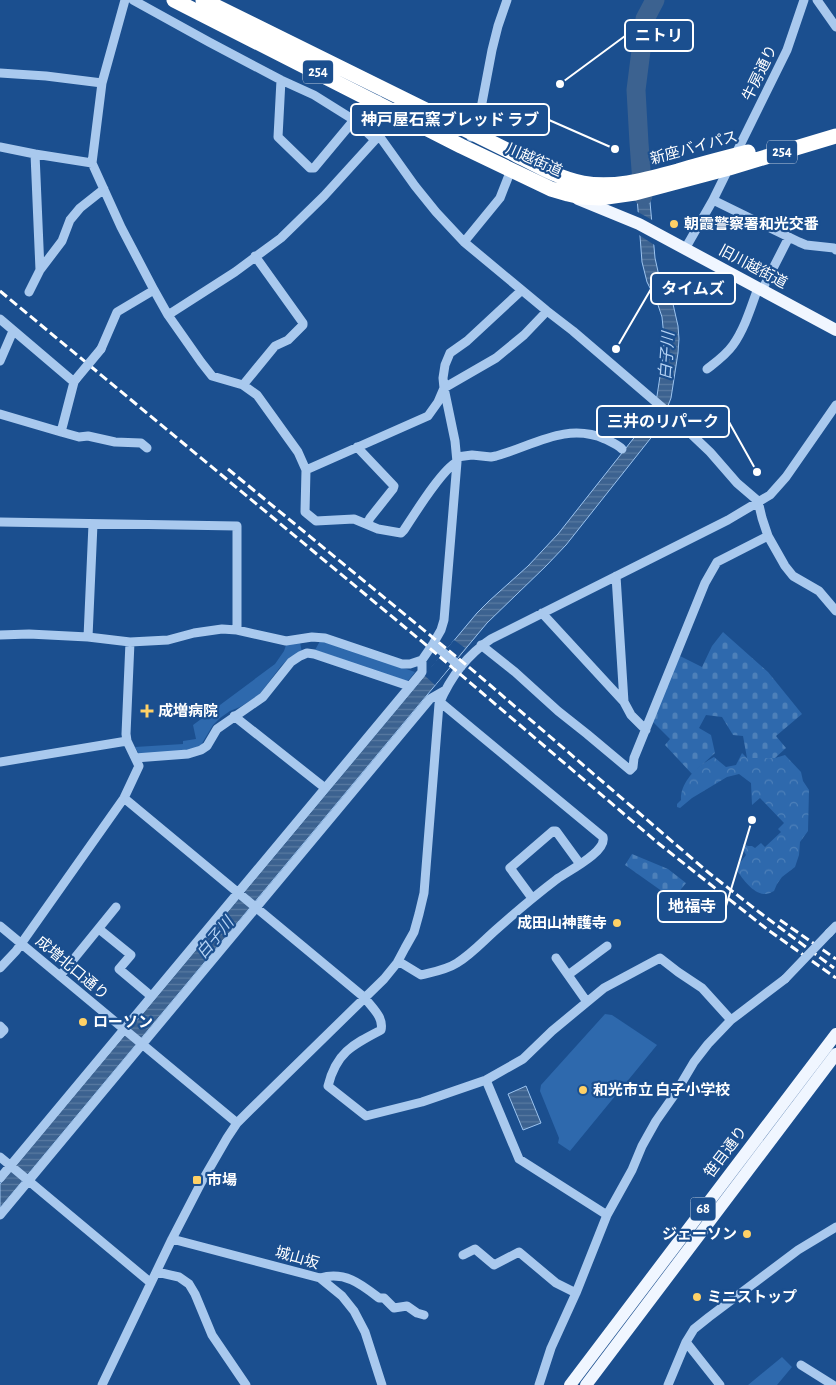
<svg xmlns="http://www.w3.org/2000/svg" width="836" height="1385" font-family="'Alegreya Sans','Noto Sans JP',sans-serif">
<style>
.green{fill:#2e69ad}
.forest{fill:url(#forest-crowns)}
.cemetery{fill:url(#cemetery-stones)}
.water{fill:url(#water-rules);stroke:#9cc4f0}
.pier{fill:#1b4f8f}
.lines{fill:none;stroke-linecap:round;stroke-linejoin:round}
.river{stroke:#3c6290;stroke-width:19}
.minor{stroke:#a9c9ee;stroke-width:9}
.major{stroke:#f0f6ff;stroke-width:12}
.highway{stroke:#fff;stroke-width:15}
.rail{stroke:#fff;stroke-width:3;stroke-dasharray:9 4;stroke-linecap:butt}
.minor-bridge{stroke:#a9c9ee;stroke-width:9}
.poi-dot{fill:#ffd166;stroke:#1b4f8f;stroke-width:2}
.labels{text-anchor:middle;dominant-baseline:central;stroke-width:4.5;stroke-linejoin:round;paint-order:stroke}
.shield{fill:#1b4f8f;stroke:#bbcadd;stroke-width:1}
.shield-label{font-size:14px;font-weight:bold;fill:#fff}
.street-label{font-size:15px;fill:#fff;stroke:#1b4f8f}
.poi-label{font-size:15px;font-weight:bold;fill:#fff;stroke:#1b4f8f;text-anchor:start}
.water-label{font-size:16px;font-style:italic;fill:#b5d3f5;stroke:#1b4f8f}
.leader{fill:none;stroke:#fff;stroke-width:2}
.callout-dot{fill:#fff;stroke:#1b4f8f;stroke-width:2}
.callout{fill:#1b4f8f;stroke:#fff;stroke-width:2}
.callout-label{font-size:16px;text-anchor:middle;font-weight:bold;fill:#fff}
</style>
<defs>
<pattern id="forest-crowns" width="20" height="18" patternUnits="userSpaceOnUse" patternTransform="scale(1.25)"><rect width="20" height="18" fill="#2e69ad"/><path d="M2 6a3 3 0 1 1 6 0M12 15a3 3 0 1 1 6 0" fill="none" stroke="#4d80b9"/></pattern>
<pattern id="cemetery-stones" width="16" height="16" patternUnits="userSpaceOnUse" patternTransform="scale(1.25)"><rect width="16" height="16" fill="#2e69ad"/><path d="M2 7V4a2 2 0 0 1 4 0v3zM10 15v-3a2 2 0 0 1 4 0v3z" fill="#4d80b9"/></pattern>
<pattern id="water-rules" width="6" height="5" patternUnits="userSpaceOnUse" patternTransform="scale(1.25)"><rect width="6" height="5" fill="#3c6290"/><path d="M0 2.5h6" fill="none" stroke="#597aa1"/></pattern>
</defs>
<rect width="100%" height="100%" fill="#1b4f8f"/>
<path class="green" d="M320 641 332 643 415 672 407 682 315 650Z
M300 642 302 653 290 657 281 666 259 695 240 707 230 711 220 718 213 725 201 745 188 751 139 754 135 747 183 744V741L196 739 193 725 275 664 284 651 286 645Z
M605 1014 612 1015 657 1045 570 1151 558 1143 559 1138 540 1091 541 1085Z
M782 1357 792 1367 777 1385H748Z"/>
<path class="forest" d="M742 753 747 758H775L785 755 801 772 803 781 809 790 808 831 800 842 799 855 795 867 782 877 777 884 774 891C771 892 769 894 766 894 754 895 743 879 737 871L739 864 746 855 743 849V844L748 846H752L755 848 761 843 765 847 781 832 778 829 784 823 760 798 752 805 751 783 739 774 727 777 692 798 680 808 677 807V804L681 800C680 782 698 765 714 757L726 767 736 765Z"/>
<path class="cemetery" d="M723 632 768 672 802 714 776 736 786 748 775 758H747L743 736 733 735 722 717 706 715 699 728 711 735 715 753 692 774 665 745 670 739 652 721 680 656 702 667 712 646Z
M632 854 668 869 686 883 673 899 625 865Z"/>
<path class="water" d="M647 168 655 258 659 276 673 304 678 326 679 339 678 353 671 398 662 421 654 434 566 545 546 566 487 623 0 1208V1184L477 613 489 601 528 566 558 534 637 434 649 415 657 396 664 350 663 327 662 317 657 302 647 282 642 262 635 171Z
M526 1086 541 1123 523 1130 508 1094Z"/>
<path class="pier" d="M636 211 654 221 656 246 639 235Z
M454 640 465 648 435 685 424 675Z"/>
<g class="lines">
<path class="river" d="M643 196 639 143 636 90 645 19 655 0"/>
<path class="minor" d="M125 0 102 83 92 163 121 227 154 290 168 315 201 362 212 376 243 385 257 395 298 452 306 470 305 512 316 521 354 519 378 529 401 533 404 530C414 515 442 469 457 462
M133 0 209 42 281 80 314 95 354 120 375 140
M817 0 836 27
M0 73 46 76 102 83
M281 80 278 137 310 168H314L354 120
M378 100 375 111 380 137 415 186 436 212 464 242 547 311 573 331 671 415 710 452 737 483 758 501 762 518 768 536 785 566 793 576 819 591 836 611
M471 137 474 133 478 124 492 50 498 26 507 0
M0 147 35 154
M92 163 35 154 40 270 62 241 70 220 80 208 104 189
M713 200 799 242 806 245 834 248 836 250
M464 242 500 198 511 170
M685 249 713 200 787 50 804 0
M762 290 789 237
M29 292 40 270
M168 315 235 272 281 238 324 196 375 140 378 138
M0 319 74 382
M101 349 117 312 154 290
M0 361 13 331
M707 369C716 362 726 355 733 345 745 328 751 307 758 288
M243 385 275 346 288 340 303 325V323L255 256
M0 414 61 432 74 382 76 379
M61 432 79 437 88 436 115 442 141 443 147 448
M357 447 394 486 393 489 370 518 367 524
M457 457 472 455 491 457 496 456C533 446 566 422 605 439 611 442 617 444 622 449
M306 470 428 416 438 402 444 388 496 358 524 335 547 311
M0 522 237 526V630
M616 576 624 702 631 715 646 730
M542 613 624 702
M0 635 29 634 88 637 130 642 168 640 194 633 222 629 237 630 286 641 312 637 325 638 402 664H410L422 660 433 644 441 630 444 620 457 462 455 441 444 388 443 378 445 365 450 353 467 341 522 290
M88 637 93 524
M433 644 461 667
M481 645 515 672 558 711 587 734 630 770 633 767 634 758 705 583 717 562 768 536
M234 716 325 788
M135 758 188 754 201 750 207 746 217 729 263 697 291 662 300 656 307 653 314 654 409 686
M0 762 127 741
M124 798 365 998C372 1008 384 1017 381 1030 352 1045 336 1053 328 1086L366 1116 422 1102 486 1080 523 1059 552 1031 587 1002 556 958
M532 898 510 868 553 831H556L580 864
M0 926 237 1123
M99 929 131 955 119 969 151 996
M829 933 836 926
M398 961 421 975C433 972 446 970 457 963 473 953 484 940 498 928 517 911 536 895 557 879 568 871 607 852 603 837L440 702
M0 968 16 951 124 798 139 766 127 741 126 734 130 642
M568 975 607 946
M60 976 116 907
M587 1002 604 988 660 958 678 972 702 988 731 1020
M0 1026 4 1030 0 1034
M486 1080 519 1159 607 1215
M0 1157 151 1283
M0 1178 422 672V660
M0 1215 430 699 444 691
M172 1239 320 1278 342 1296 354 1311 365 1332 382 1385
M463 1255 475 1249 494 1265 519 1252 556 1283 576 1293
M157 1272 179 1277 189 1284 195 1294 212 1335 246 1385
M320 1278C345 1271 361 1284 379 1298H384L394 1308 407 1306 417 1313 424 1315
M686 1342 720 1385
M801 1365 833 1385
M102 1385 172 1239 201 1183 227 1138 237 1123 250 1110 384 979 397 963 405 948 414 932 419 914 424 893 439 704C450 678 467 655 491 639L728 520 770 495 786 477 836 405
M539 1385 551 1348 576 1293 607 1215 632 1170 642 1146 656 1121 675 1094 694 1062 708 1044 731 1020 785 979
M668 1385 686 1342 694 1329 709 1317 798 1250 836 1227"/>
<path class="major" d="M578 199 639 224 836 330
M570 1385 836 1034
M586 1385 836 1054"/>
<path class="highway" d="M174 0 461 146 551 189 568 194 581 197 600 198 635 193 729 168 836 136
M203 0 509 151C533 163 557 178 583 183 615 189 648 179 678 171 701 164 725 158 748 152"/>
<path class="rail" d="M0 291 419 639 658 843 768 930 836 978
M228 469 476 673 709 873 759 912 834 968
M780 920 836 959"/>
<path class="minor-bridge" d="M76 379 101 349
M785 979 829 933"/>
</g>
<g class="poi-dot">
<circle cx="674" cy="224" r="5"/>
<path d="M144.5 703.5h5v5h5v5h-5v5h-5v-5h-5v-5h5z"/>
<circle cx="617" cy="923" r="5"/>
<circle cx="83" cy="1022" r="5"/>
<circle cx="583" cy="1090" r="5"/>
<rect x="192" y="1175" width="10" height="10" rx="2.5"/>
<circle cx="747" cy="1234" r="5"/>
<circle cx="697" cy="1297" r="5"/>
</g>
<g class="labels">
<g class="shield">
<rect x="303" y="60.5" width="30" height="23" rx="4"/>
<rect x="767" y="140.5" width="30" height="23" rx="4"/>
<rect x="690.5" y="1197.5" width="25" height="23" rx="4"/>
</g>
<g class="shield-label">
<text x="318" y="72">254</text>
<text x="782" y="152">254</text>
<text x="703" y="1209">68</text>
</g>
<g class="street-label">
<text transform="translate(760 73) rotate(-64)">牛房通り</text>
<text transform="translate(694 148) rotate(-15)">新座バイパス</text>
<text transform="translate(534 160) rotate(24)">川越街道</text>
<text transform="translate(753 267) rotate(28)">旧川越街道</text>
<text transform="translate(72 968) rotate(40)">成増北口通り</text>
<text transform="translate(726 1152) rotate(-53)">笹目通り</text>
<text transform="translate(297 1258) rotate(16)">城山坂</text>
</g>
<g class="poi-label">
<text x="684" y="224">朝霞警察署和光交番</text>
<text x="158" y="711">成増病院</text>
<text x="607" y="923" text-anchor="end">成田山神護寺</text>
<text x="93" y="1022">ローソン</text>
<text x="593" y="1090">和光市立 白子小学校</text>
<text x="207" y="1180">市場</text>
<text x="737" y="1234" text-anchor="end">ジェーソン</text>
<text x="707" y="1297">ミニストップ</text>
</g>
<g class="water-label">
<text transform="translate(667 356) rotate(-86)">白子川</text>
<text transform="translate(215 938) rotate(-50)">白子川</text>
</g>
</g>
<path class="leader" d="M560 84L625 36M615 149L549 120M616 349L651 289M757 472L729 422M752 820L726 906"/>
<g class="callout-dot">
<circle cx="560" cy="84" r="5"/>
<circle cx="615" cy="149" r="5"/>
<circle cx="616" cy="349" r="5"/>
<circle cx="757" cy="472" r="5"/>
<circle cx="752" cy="820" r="5"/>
</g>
<g class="callout">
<rect x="625" y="20" width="68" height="31" rx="5"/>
<rect x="351" y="104" width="198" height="31" rx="5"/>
<rect x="651" y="273" width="84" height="31" rx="5"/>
<rect x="597" y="406" width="132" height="31" rx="5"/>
<rect x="658" y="891" width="68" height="31" rx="5"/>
</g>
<g class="callout-label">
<text x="659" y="41">ニトリ</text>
<text x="450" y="125">神戸屋石窯ブレッド ラブ</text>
<text x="693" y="294">タイムズ</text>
<text x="663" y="427">三井のリパーク</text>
<text x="692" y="912">地福寺</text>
</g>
</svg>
